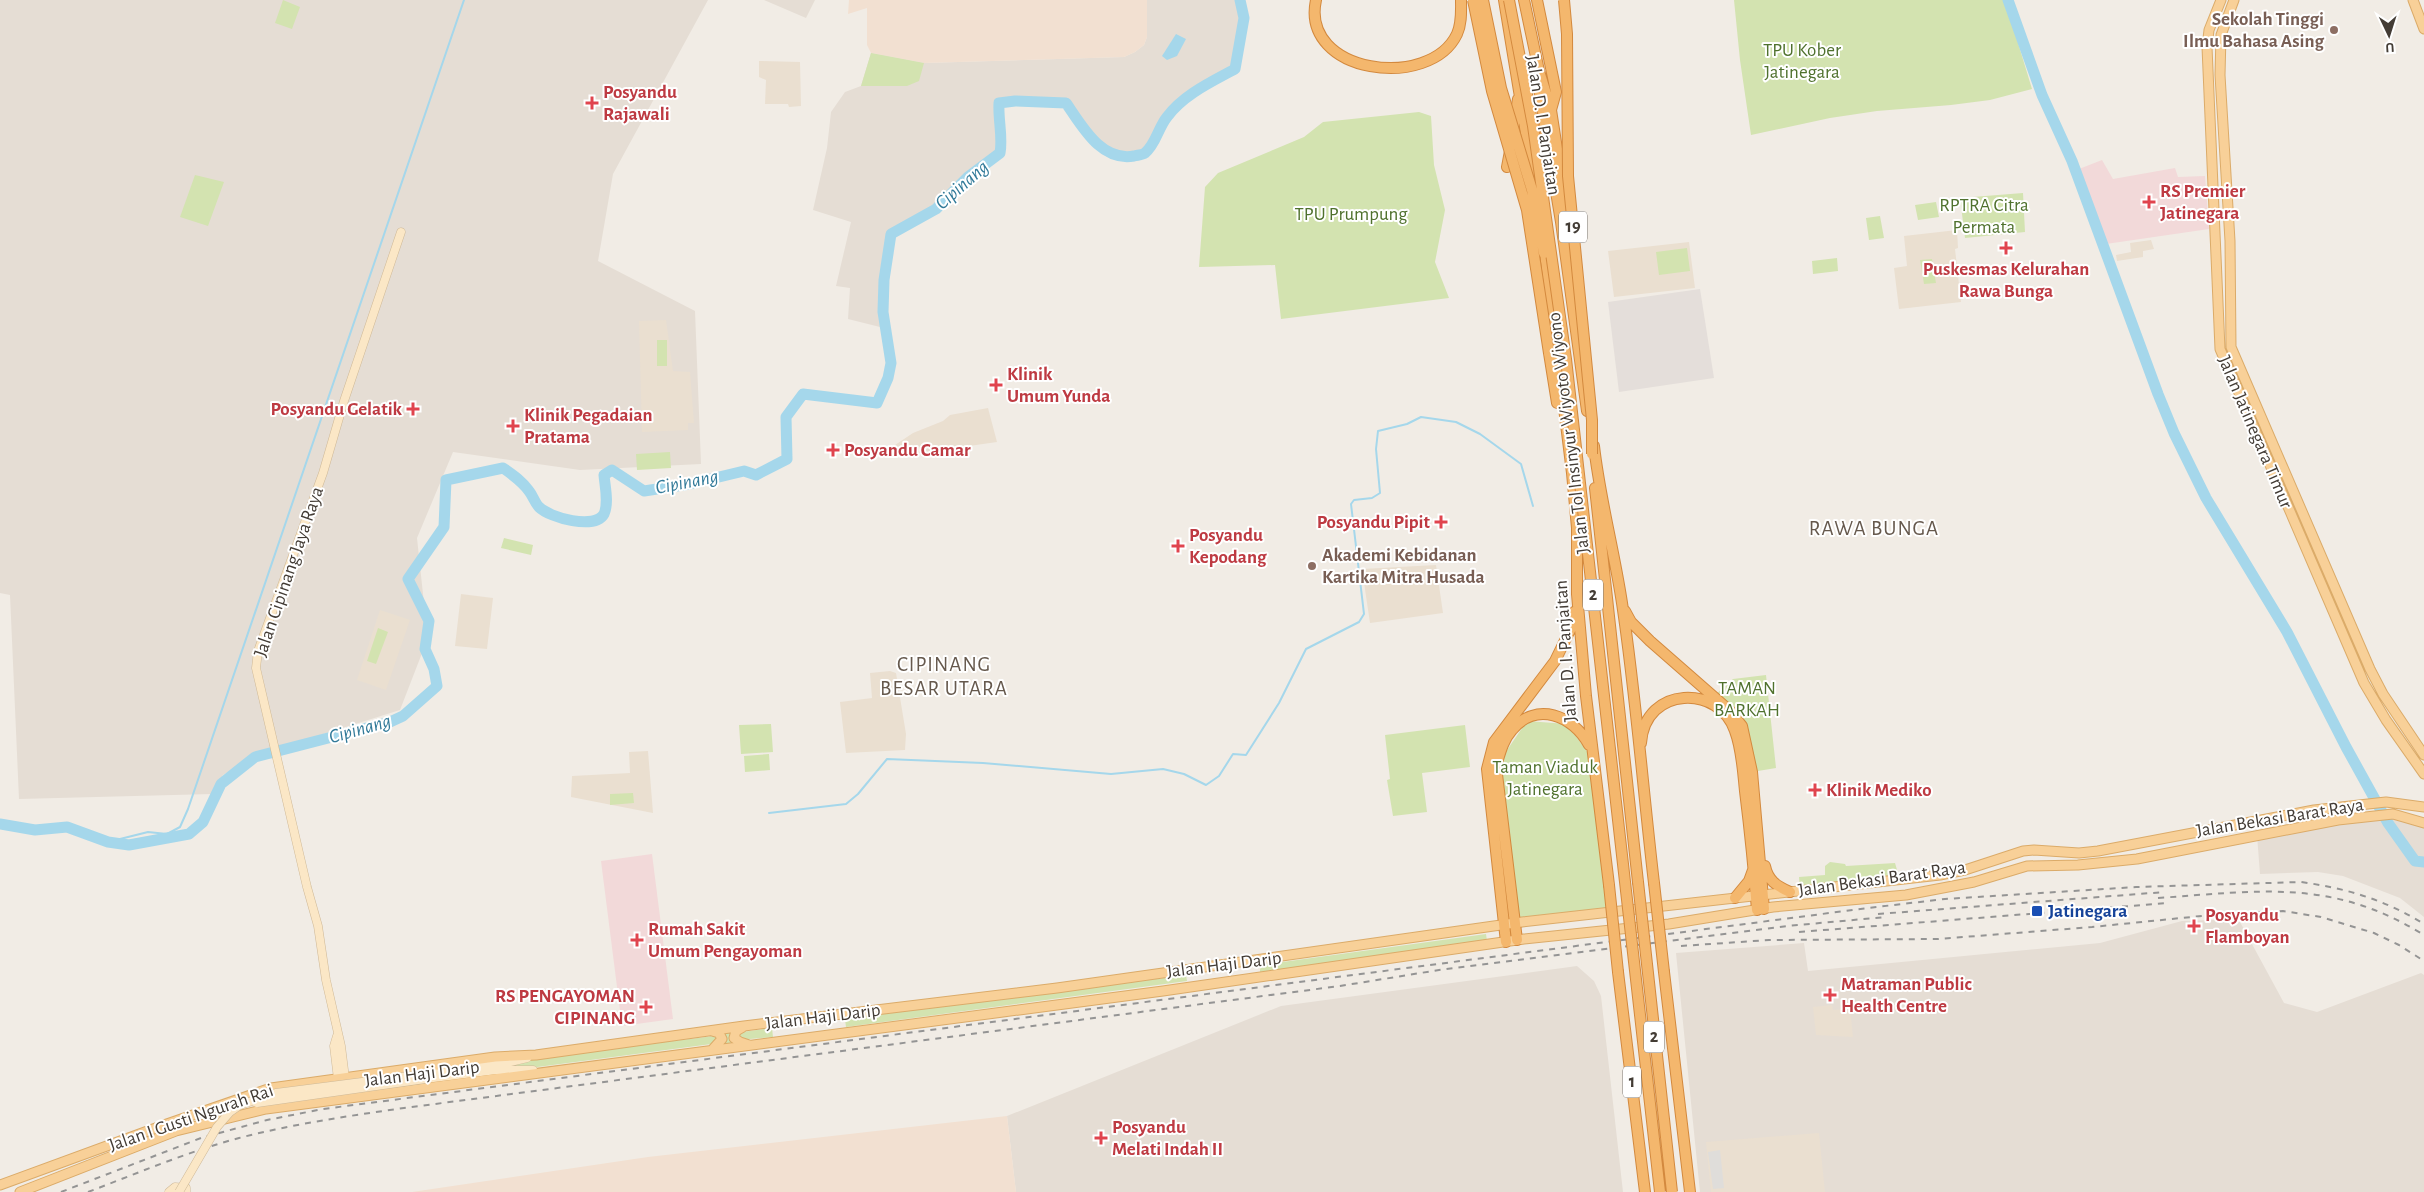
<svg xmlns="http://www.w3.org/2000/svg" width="2424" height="1192" font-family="'Alegreya Sans',sans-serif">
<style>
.residential{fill:#e5ddd4}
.commercial{fill:#f2e0d1}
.industrial{fill:#e4deda}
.education{fill:#eadfd0}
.medical{fill:#f2d9d9}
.green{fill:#d3e3b0}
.parking{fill:#dfddda}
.water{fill:#a5d7eb}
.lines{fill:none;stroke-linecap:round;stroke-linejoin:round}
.stream{stroke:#a5d7eb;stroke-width:2}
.river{stroke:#a5d7eb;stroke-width:11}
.secondary-casing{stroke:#cfb997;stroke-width:9}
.primary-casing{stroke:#dbab69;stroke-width:11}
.highway-casing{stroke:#d3893e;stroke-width:12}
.secondary{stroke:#fbe7c6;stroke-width:8}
.primary{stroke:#f8d098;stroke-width:9}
.highway{stroke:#f4b76d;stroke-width:10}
.rail{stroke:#949494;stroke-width:2;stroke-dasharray:6 6;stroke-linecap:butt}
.secondary-bridge-casing{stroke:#cfb997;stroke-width:9;stroke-linecap:butt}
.highway-bridge-casing{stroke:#d3893e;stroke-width:12;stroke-linecap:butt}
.secondary-bridge{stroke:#fbe7c6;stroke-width:8}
.highway-bridge{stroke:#f4b76d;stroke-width:10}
.education-dot{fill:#8d6e63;stroke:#fff;stroke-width:2}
.health-dot{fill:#e0444e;stroke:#fff;stroke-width:2}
.transit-dot{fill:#1a4fb4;stroke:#fff;stroke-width:2}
.labels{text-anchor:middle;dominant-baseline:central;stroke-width:4;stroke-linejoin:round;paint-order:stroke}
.shield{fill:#fff;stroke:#7b7672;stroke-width:1}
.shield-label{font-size:18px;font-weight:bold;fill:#433c35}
.education-label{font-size:19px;font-weight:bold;fill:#785e54;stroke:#fff;text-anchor:end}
.park-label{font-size:19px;fill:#4f712d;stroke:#fff}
.health-label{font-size:19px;font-weight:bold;fill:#be3a42;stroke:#fff;text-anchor:start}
.street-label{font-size:19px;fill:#433c35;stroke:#fff}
.transit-label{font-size:19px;font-weight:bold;fill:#164399;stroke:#fff;text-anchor:start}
.water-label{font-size:20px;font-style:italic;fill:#327a99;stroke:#fff}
.quarter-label{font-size:21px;letter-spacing:1px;fill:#66594d;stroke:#fff}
</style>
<rect width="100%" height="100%" fill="#f1ece5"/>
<path class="residential" d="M0 0H708L613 174 598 261 695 311 701 464 580 470 453 452 417 538 426 622 424 648 400 710 256 755 223 775 212 794 19 799 10 595 0 593Z
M764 0H815L806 18Z
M1147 0H1240L1244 18 1235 69 1199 89 1179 104 1166 117 1151 147 1144 154 1127 157 1111 154 1101 147 1086 132 1066 103H999L998 118 1002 143 1000 153 968 177 936 209 891 234 884 280V328L848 319 850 288 836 286 851 222 813 210 827 148 831 112 845 92 861 86 871 53 924 63 1124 57 1135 52 1144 45 1147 37Z
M2377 815 2424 824V917L2400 898 2343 876 2318 872 2260 874 2257 835Z
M2212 920 2240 922 2284 1003 2317 1012 2421 973 2424 975V1192H1700L1676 953 1804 943 1808 971 2100 943 2182 921Z
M1577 966 1594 981 1601 996 1623 1192H1016L1007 1116 1281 1006Z"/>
<path class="commercial" d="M849 0H1147V37L1144 45 1135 52 1124 57 924 63 871 53 867 45V8L848 14Z
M1007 1116 1016 1192H412L648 1157Z"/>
<path class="industrial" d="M1700 289 1714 378 1619 392 1608 302Z"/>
<path class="education" d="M759 61 800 62 801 106 789 107 788 104H765L766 80 759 77Z
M1957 230 1958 248 1955 249 1961 302 1899 309 1894 268 1907 266 1904 236Z
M2151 240 2154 249 2143 251V257L2117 261 2116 255 2131 252 2130 243Z
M1689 242 1695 288 1614 297 1608 251Z
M666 320 673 371 690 372 694 423H688V430L642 432 639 321Z
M988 408 997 442 899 456 895 445 913 433 943 421 950 415Z
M1436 565 1443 613 1370 623 1362 569Z
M461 594 493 598 487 649 455 646Z
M380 610 410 620 386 690 357 680Z
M890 671 896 673 906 734 905 750 846 753 840 702 872 698 870 673Z
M648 751 653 813 571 797 572 776 630 773 629 752Z
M1832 1005 1833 1010 1850 1009 1853 1037 1816 1035 1813 1007Z
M1819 1133 1825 1192H1711L1706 1142Z"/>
<path class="medical" d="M2102 160 2113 179 2175 168 2178 177 2205 176 2209 229 2106 244 2079 169Z
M652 854 673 1019 622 1026 601 861Z"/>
<path class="green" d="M283 0 300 7 292 29 275 23Z
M1734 0H2005L2032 89 1990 100 1951 105 1877 111 1830 118 1751 135 1740 60Z
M871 53 924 63 919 81 907 86H861Z
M1419 112 1431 116 1434 165 1445 210 1435 262 1449 298 1281 319 1275 265 1199 267 1205 187 1218 173 1304 137 1323 122Z
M195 175 224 182 208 226 180 217Z
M2023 193 2025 232 1965 238 1960 198Z
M1936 202 1939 217 1918 220 1915 205Z
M1880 216 1884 238 1869 240 1866 218Z
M1687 248 1690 271 1659 275 1656 252Z
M1837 258 1838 271 1813 274 1812 261Z
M1932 259 1936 283 1924 284 1920 260Z
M657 340H667V366H657Z
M670 452 671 468 637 470 636 454Z
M504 538 533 545 531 555 501 548Z
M378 628 388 632 376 664 367 661Z
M1766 675 1776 768 1752 772 1713 697 1733 679Z
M1527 721 1567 724 1589 754 1607 910 1517 920 1496 766Z
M771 724 773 752 741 754 739 725Z
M1465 725 1470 767 1422 773 1427 812 1393 816 1387 780 1390 779 1385 735Z
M769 754 770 770 745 772 744 756Z
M633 793 634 803 610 805V794Z
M1830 862 1845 864 1846 866 1895 863 1900 880 1800 891 1799 877 1825 875V866Z
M1486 934 1487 941 1260 972V965Z
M1186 975 1187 981 846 1027 845 1019Z
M744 1026 735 1033 772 1028 773 1037 739 1040 749 1045 712 1050 719 1043 530 1068 504 1067 522 1059 714 1036Z"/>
<path class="parking" d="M1720 1150 1724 1188 1713 1189 1708 1152Z"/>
<path class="water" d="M1176 34 1186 39 1177 56 1167 60 1162 56Z"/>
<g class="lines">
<path class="stream" d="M769 813 846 804 858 794 887 759 983 763 1111 774 1163 769 1184 774 1206 785 1219 776 1233 754 1246 755 1279 703 1306 649 1359 622 1364 614 1351 504 1354 500 1372 498 1380 493 1376 449 1378 431 1407 424 1421 417 1456 422 1480 434 1521 464 1533 506
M108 842 148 832 167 834 180 827 188 809 464 0"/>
<path class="river" d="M2008 0 2042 95 2072 161 2158 394 2174 433 2206 498 2287 632 2346 747 2388 823 2415 861 2424 862
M0 824 35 830 67 827 108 842 129 845 189 834 203 822 221 784 255 757 390 722 403 716 437 686 434 669 425 649 429 621 408 579 444 527 446 480 503 468C513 475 522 481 529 491 533 496 535 503 539 507 550 518 595 530 604 514 609 503 605 487 604 475L612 470 644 491 690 484 744 471 756 475 787 459 786 417 803 394 877 403 888 378 891 363 883 312 884 280 891 234 936 209 968 177 1000 153C1003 137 998 120 999 103L1015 101 1066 103C1082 126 1101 162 1134 156 1138 155 1142 155 1145 153 1156 144 1158 128 1167 117 1183 95 1211 82 1235 69L1244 18 1240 0"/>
<defs>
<path id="secondary" d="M337 1036 334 1046 338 1079
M425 1074 507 1063 527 1058
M345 1078 341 1046 326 980 318 926 307 887 256 668 258 651 323 473 344 401 401 232
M425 1079 496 1070H533
M169 1192 175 1187 186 1188V1192"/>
<path id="primary" d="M2221 0 2209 30 2207 47 2220 349 2364 683 2386 720 2424 774
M2234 0 2221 35 2220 75 2230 241 2231 347 2370 669 2383 694 2424 755
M2413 0 2424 29
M743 1027 736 1031 734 1038 740 1042 749 1045
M712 1031 719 1033 722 1039 712 1050
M0 1185 164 1125 271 1088 495 1057 536 1055 744 1026 1057 988 1522 922 1940 875 1965 870 2023 851 2034 850 2079 853 2098 851 2314 810 2386 802 2424 807
M20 1192 176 1131 266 1109 1163 991 1524 939 1669 924 1773 907 1906 895 1974 882 2027 866 2078 865 2137 859 2338 820 2393 814 2424 823"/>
<path id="highway" d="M1316 0C1300 74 1430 91 1457 34 1462 23 1461 11 1461 0
M1504 0 1536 194
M1524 0 1539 71 1551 110 1568 220
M1537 0 1556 92 1551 110
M1539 89 1561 222 1587 411
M1513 131 1518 99
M1507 167 1510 151
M1544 245 1572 473 1577 528V594L1586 696 1609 885
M1549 353 1557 403
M1594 446C1600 499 1614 550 1622 603 1636 696 1643 790 1654 883
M1595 488 1638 882
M1625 611 1631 622 1650 641 1730 711 1742 726 1752 772 1764 909
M1641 743C1645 685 1720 685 1735 731 1742 749 1743 772 1745 791 1750 831 1754 870 1757 910
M1765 866C1768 881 1777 886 1790 892
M1735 898 1749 881 1753 870
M1517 940 1496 766C1500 753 1503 740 1512 730 1536 701 1573 715 1589 745
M1506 942 1487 769 1494 742 1555 661 1572 626 1574 612
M1618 972 1645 1192
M1664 972 1690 1192"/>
</defs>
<use href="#secondary" class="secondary-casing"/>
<use href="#primary" class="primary-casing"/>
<use href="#highway" class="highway-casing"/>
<use href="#secondary" class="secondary"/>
<use href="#primary" class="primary"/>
<use href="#highway" class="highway"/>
<path class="rail" d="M2158 898C2260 891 2332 878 2424 935
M1878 914 2165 892
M1799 932 2168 903
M1681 946 1769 940 1938 939 2092 927 2211 915 2283 911 2321 917 2374 933 2399 945 2424 961
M61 1192 201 1138 267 1120 323 1109 1868 908 1945 899 2136 887 2301 882C2345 888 2386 900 2424 924
M88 1192C138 1173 187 1152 239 1138 293 1124 348 1116 404 1108L1340 986 1439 970 1787 926 1886 917"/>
<defs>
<path id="secondary-bridge" d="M257 1103 425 1079
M179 1192 217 1127 230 1112 240 1105 276 1093 425 1074"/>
<path id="highway-bridge" d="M1473 0 1492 91 1527 210 1549 353
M1483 0 1501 88 1532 190 1544 253
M1509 0 1533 126 1566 359 1660 1192
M1564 0 1567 34 1568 176 1592 420V454
M1638 882 1672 1192
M1654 883 1664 972
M1609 885 1618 972"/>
</defs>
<use href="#secondary-bridge" class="secondary-bridge-casing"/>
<use href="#highway-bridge" class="highway-bridge-casing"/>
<use href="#secondary-bridge" class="secondary-bridge"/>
<use href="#highway-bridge" class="highway-bridge"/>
</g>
<g class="education-dot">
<circle cx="2334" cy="30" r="5"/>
<circle cx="1312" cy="566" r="5"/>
</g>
<g class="health-dot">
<path d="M589.5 95.5h5v5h5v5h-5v5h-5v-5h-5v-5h5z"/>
<path d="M2146.5 194.5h5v5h5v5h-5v5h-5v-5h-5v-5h5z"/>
<path d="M2003.5 240.5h5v5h5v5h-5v5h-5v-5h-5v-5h5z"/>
<path d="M993.5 377.5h5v5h5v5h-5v5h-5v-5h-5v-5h5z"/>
<path d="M410.5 401.5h5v5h5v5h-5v5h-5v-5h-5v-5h5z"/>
<path d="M510.5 418.5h5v5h5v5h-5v5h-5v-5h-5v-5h5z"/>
<path d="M830.5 442.5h5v5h5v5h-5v5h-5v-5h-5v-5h5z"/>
<path d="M1438.5 514.5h5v5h5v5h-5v5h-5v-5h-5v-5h5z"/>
<path d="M1175.5 538.5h5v5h5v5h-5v5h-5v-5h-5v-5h5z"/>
<path d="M1812.5 782.5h5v5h5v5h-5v5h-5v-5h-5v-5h5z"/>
<path d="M2191.5 918.5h5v5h5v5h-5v5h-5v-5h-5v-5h5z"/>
<path d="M634.5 932.5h5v5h5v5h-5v5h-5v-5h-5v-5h5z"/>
<path d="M1827.5 987.5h5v5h5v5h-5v5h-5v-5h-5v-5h5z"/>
<path d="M643.5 999.5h5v5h5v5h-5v5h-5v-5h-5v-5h5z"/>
<path d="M1098.5 1130.5h5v5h5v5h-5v5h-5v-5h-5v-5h5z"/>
</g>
<rect class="transit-dot" x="2031" y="905" width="12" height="12" rx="2.5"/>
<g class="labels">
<g class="shield">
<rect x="1559" y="211.5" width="28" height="31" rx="4"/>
<rect x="1583" y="579.5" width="20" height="31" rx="4"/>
<rect x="1644" y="1021.5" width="20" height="31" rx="4"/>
<rect x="1623" y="1066.5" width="18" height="31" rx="4"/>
</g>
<g class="shield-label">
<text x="1573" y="227">19</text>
<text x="1593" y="595">2</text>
<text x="1654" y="1037">2</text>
<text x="1632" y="1082">1</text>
</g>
<g class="education-label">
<text x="2324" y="19">Sekolah Tinggi<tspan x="2324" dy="22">Ilmu Bahasa Asing</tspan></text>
<text x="1322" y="555" text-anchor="start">Akademi Kebidanan<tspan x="1322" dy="22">Kartika Mitra Husada</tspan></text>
</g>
<g class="park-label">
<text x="1802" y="50">TPU Kober<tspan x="1802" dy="22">Jatinegara</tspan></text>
<text x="1984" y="205">RPTRA Citra<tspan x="1984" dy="22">Permata</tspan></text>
<text x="1351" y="214">TPU Prumpung</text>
<text x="1747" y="688">TAMAN<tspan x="1747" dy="22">BARKAH</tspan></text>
<text x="1545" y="767">Taman Viaduk<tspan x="1545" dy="22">Jatinegara</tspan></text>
</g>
<g class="health-label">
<text x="603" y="92">Posyandu<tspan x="603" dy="22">Rajawali</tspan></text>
<text x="2160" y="191">RS Premier<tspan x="2160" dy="22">Jatinegara</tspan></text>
<text x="2006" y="269" text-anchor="middle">Puskesmas Kelurahan<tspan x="2006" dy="22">Rawa Bunga</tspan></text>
<text x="1007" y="374">Klinik<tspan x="1007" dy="22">Umum Yunda</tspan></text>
<text x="402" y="409" text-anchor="end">Posyandu Gelatik</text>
<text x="524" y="415">Klinik Pegadaian<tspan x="524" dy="22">Pratama</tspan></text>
<text x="844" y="450">Posyandu Camar</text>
<text x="1430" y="522" text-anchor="end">Posyandu Pipit</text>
<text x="1189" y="535">Posyandu<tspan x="1189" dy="22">Kepodang</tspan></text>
<text x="1826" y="790">Klinik Mediko</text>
<text x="2205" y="915">Posyandu<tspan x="2205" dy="22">Flamboyan</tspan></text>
<text x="648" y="929">Rumah Sakit<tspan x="648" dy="22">Umum Pengayoman</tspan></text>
<text x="1841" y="984">Matraman Public<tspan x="1841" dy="22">Health Centre</tspan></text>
<text x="635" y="996" text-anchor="end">RS PENGAYOMAN<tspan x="635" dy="22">CIPINANG</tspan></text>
<text x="1112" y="1127">Posyandu<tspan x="1112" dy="22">Melati Indah II</tspan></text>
</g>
<g class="street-label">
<text transform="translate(1543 125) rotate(81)">Jalan D. I. Panjaitan</text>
<text transform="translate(2255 432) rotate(67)">Jalan Jatinegara Timur</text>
<text transform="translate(1569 433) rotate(-97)">Jalan Tol Insinyur Wiyoto Wiyono</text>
<text transform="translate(289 572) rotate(-71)">Jalan Cipinang Jaya Raya</text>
<text transform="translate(1566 651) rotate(-94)">Jalan D. I. Panjaitan</text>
<text transform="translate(2280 818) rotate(-9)">Jalan Bekasi Barat Raya</text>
<text transform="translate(1882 879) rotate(-8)">Jalan Bekasi Barat Raya</text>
<text transform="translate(1224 965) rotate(-7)">Jalan Haji Darip</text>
<text transform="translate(823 1017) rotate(-7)">Jalan Haji Darip</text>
<text transform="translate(422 1074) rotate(-7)">Jalan Haji Darip</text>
<text transform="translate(191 1118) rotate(-19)">Jalan I Gusti Ngurah Rai</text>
</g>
<g class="transit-label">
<text x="2048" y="911">Jatinegara</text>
</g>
<g class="water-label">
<text transform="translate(962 185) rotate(-41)">Cipinang</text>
<text transform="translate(687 482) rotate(-11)">Cipinang</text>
<text transform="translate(360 729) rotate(-16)">Cipinang</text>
</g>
<g class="quarter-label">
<text x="1874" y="528">RAWA BUNGA</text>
<text x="944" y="664">CIPINANG<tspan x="944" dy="24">BESAR UTARA</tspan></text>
</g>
</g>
<g transform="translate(2389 35) rotate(176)" stroke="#ffffff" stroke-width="4" paint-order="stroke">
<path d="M0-4L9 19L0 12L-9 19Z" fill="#433c35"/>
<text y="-8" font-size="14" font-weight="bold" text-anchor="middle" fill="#433c35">U</text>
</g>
</svg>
